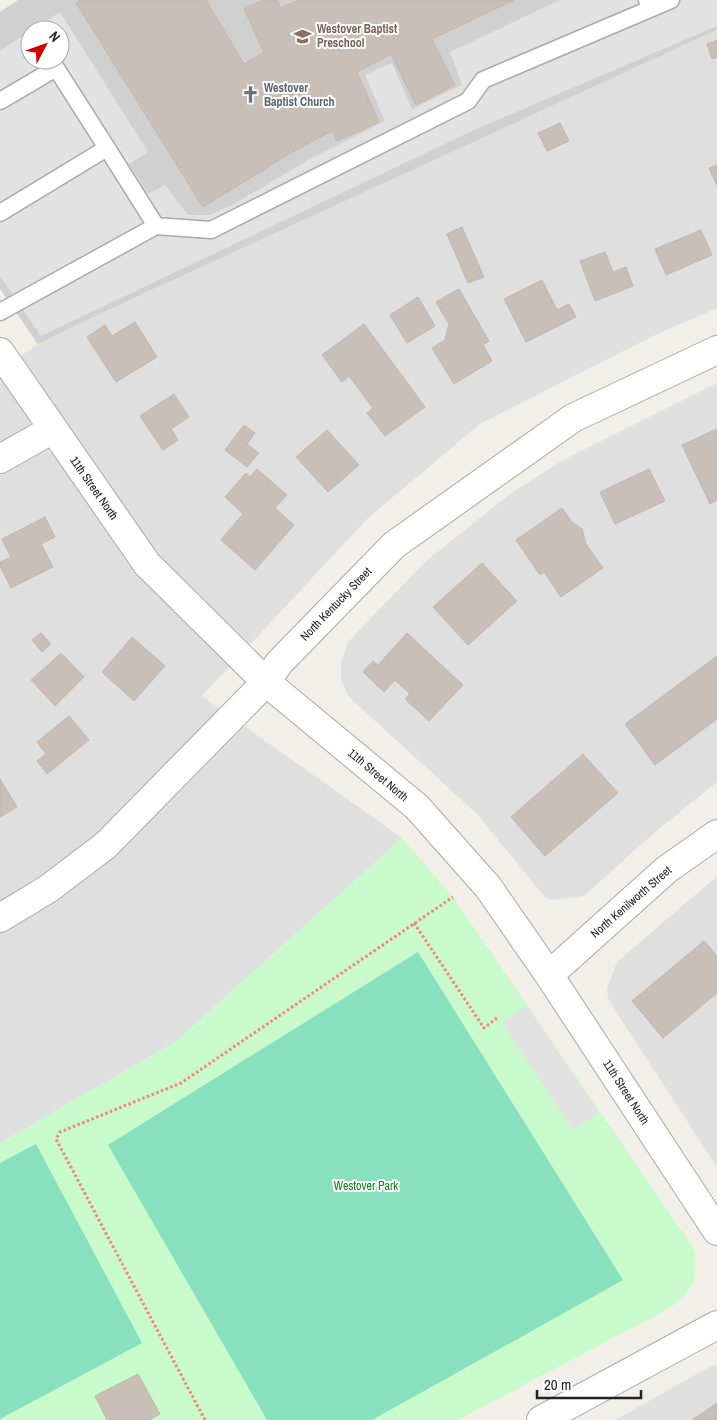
<svg xmlns="http://www.w3.org/2000/svg" width="717" height="1420" font-family="'Archivo Narrow',sans-serif">
<style>
.residential{fill:#e0dfdf}
.religious{fill:#d0d0d0;fill-rule:evenodd}
.park{fill:#c8facc}
.pitch{fill:#88e0be}
.parking{fill:#e2e2e2}
.building{fill:#c7bfb8;stroke:#c4b6ab}
.lines{fill:none;stroke-linecap:round;stroke-linejoin:round}
.service-casing{stroke:#a9a9a9;stroke-width:19}
.minor-casing{stroke:#a9a9a9;stroke-width:30}
.path{stroke:#fa8072;stroke-width:3;stroke-dasharray:2.5 2.5;stroke-linecap:butt}
.service{stroke:#fff;stroke-width:16}
.minor{stroke:#fff;stroke-width:28}
.labels{text-anchor:middle;dominant-baseline:central;stroke-width:4;stroke-linejoin:round;paint-order:stroke}
.education-label{font-size:12px;font-weight:bold;fill:#785e54;stroke:#fff;text-anchor:start}
.worship-label{font-size:12px;font-weight:bold;fill:#5b616d;stroke:#fff;text-anchor:start}
.street-label{font-size:12px;fill:#222;stroke:#fff}
.park-label{font-size:12px;fill:#0c8416;stroke:#fff}
</style>
<rect width="100%" height="100%" fill="#f2efe9"/>
<path class="residential" d="M717 30V308L653 336 480 424 367 519 202 696 402 838 175 1042 0 1143V370L38 344 110 309Z
M717 383V782L654 833 584 896 552 900 544 896 477 814 349 697 341 681V662L348 642 425 562 511 493 565 459Z
M717 876V1167L620 1018 608 998 607 988 617 962Z
M717 1365V1420H615L711 1366Z"/>
<path class="religious" d="M18 0H717V30L110 309 38 344 0 289V12ZM30 30H60V60H30Z"/>
<path class="park" d="M402 838 453 897 694 1249C699 1278 692 1291 670 1308L458 1420H0V1143L175 1042Z"/>
<path class="pitch" d="M418 952 623 1280 372 1420H267L108 1145Z
M36 1144 142 1343 0 1419V1163Z"/>
<path class="parking" d="M560 0H717V26L474 130 41 336 0 276V51L30 31V60H60V30H32L60 12 148 152 129 164 148 194 165 185 188 215H210L236 203 308 160 385 121 365 75 392 63 412 109 462 85 450 52Z
M527 1006 599 1112 573 1130 502 1023Z"/>
<path class="building" d="M80 0H206L244 64 264 52 244 9 263 0H277L281 8 298 0H514L432 39 455 85 416 105 391 54 357 72 379 122 337 141 332 131 294 151 203 207 76 3Z
M717 40V57L712 59 707 44Z
M560 123 569 141 547 151 538 133Z
M717 165V186L709 168Z
M462 227 484 277 468 283 447 234Z
M701 230 712 255 666 275 655 249Z
M605 252 613 272 626 267 633 286 595 301 580 261Z
M542 280 557 310 569 304 576 317 526 342 504 299Z
M459 289 489 341 483 345 492 361 454 384 432 348 445 340 449 324 436 302Z
M418 297 435 326 407 343 390 315Z
M135 322 157 357 116 382 87 337 105 325 112 336Z
M364 324 425 407 385 436 367 413 373 408 349 376 342 382 322 355Z
M174 394 189 417 171 429 178 440 163 450 140 416Z
M244 425 255 433 247 444 259 453 247 467 225 450Z
M717 429V500L710 504 682 445Z
M327 430 359 465 328 492 296 457Z
M257 469 287 495 275 508 294 525 255 570 221 540 243 514 225 497 246 473 250 477Z
M649 469 665 501 615 524 600 492Z
M562 508 571 521 582 529 586 544 603 568 561 597 544 572 540 575 516 540Z
M45 517 55 537 41 544 53 567 11 588 0 566V562L11 557 2 539Z
M482 563 517 601 468 645 433 607Z
M41 633 51 644 42 652 32 640Z
M407 633 463 685 429 721 405 699 410 694 395 680 384 692 363 672 373 661 378 665Z
M132 637 165 666 134 701 102 672Z
M61 653 84 677 71 690 47 666Z
M717 656V719L655 765 625 724Z
M47 666 71 690 55 706 31 680Z
M69 716 89 740 47 774 37 761 46 754 37 742Z
M583 754 618 793 545 856 511 817Z
M0 779 17 807 0 817Z
M704 941 717 956V993L663 1038 632 1001Z
M138 1374 160 1414 149 1420H107L95 1396Z
M717 1403V1420H692Z"/>
<g class="lines">
<defs>
<path id="service" d="M647 0 650 9 671 0
M0 101 56 68 107 148
M0 213 107 148 156 226
M0 312 156 226 211 230 468 101 483 80 650 9"/>
<path id="minor" d="M0 352 147 564 266 682 417 807 488 887 549 975 717 1231
M0 459 53 429
M0 918 48 889 106 845 266 682 279 663 394 545 573 418 717 350
M549 975 666 870 717 834
M541 1420 717 1325"/>
</defs>
<use href="#service" class="service-casing"/>
<use href="#minor" class="minor-casing"/>
<path class="path" d="M414 923 484 1028 498 1017
M205 1420 56 1139 60 1132 181 1083 453 897"/>
<use href="#service" class="service"/>
<use href="#minor" class="minor"/>
</g>
<defs>
<symbol id="school-bare" viewBox="-9 -9 18 18"><path d="M0-5L7-2L0 1L-7-2ZM-4 1L0 2.5L4 1V4Q0 6-4 4Z" fill="#8d6e63" stroke="#fff" stroke-width="2.5" paint-order="stroke"/></symbol>
<symbol id="church-bare" viewBox="-9 -9 18 18"><path d="M-1.2-6h2.4v3.5h3.3v2.4h-3.3V6h-2.4V-.1h-3.3v-2.4h3.3Z" fill="#6b7280" stroke="#fff" stroke-width="2.5" paint-order="stroke"/></symbol>
</defs>
<g fill-rule="evenodd">
<use href="#school-bare" x="290" y="24" width="25" height="25"/>
<use href="#church-bare" x="238" y="82" width="25" height="25"/>
</g>
<g class="labels">
<g class="education-label">
<text x="317" y="29">Westover Baptist<tspan x="317" dy="14">Preschool</tspan></text>
</g>
<g class="worship-label">
<text x="264" y="88">Westover<tspan x="264" dy="14">Baptist Church</tspan></text>
</g>
<g class="street-label">
<text transform="translate(94 488) rotate(55)">11th Street North</text>
<text transform="translate(336 604) rotate(-46)">North Kentucky Street</text>
<text transform="translate(378 775) rotate(40)">11th Street North</text>
<text transform="translate(631 902) rotate(-41)">North Kenilworth Street</text>
<text transform="translate(626 1092) rotate(57)">11th Street North</text>
</g>
<g class="park-label">
<text x="366" y="1186">Westover Park</text>
</g>
</g>
<g transform="translate(45 45) rotate(49)"><circle r="24" fill="#ffffff" stroke="#a7a7a7"/>
<path d="M0-4L9 19L0 12L-9 19Z" fill="#d40000"/>
<text y="-8" font-size="14" font-weight="bold" text-anchor="middle" fill="#222222">N</text>
</g>
<path d="M537 1390v8h104v-8" fill="none" stroke="#222222" stroke-width="2.5"/>
<text x="544" y="1390" font-size="15" fill="#222222" stroke="#ffffff" stroke-width="4" paint-order="stroke">20 m</text>
</svg>
